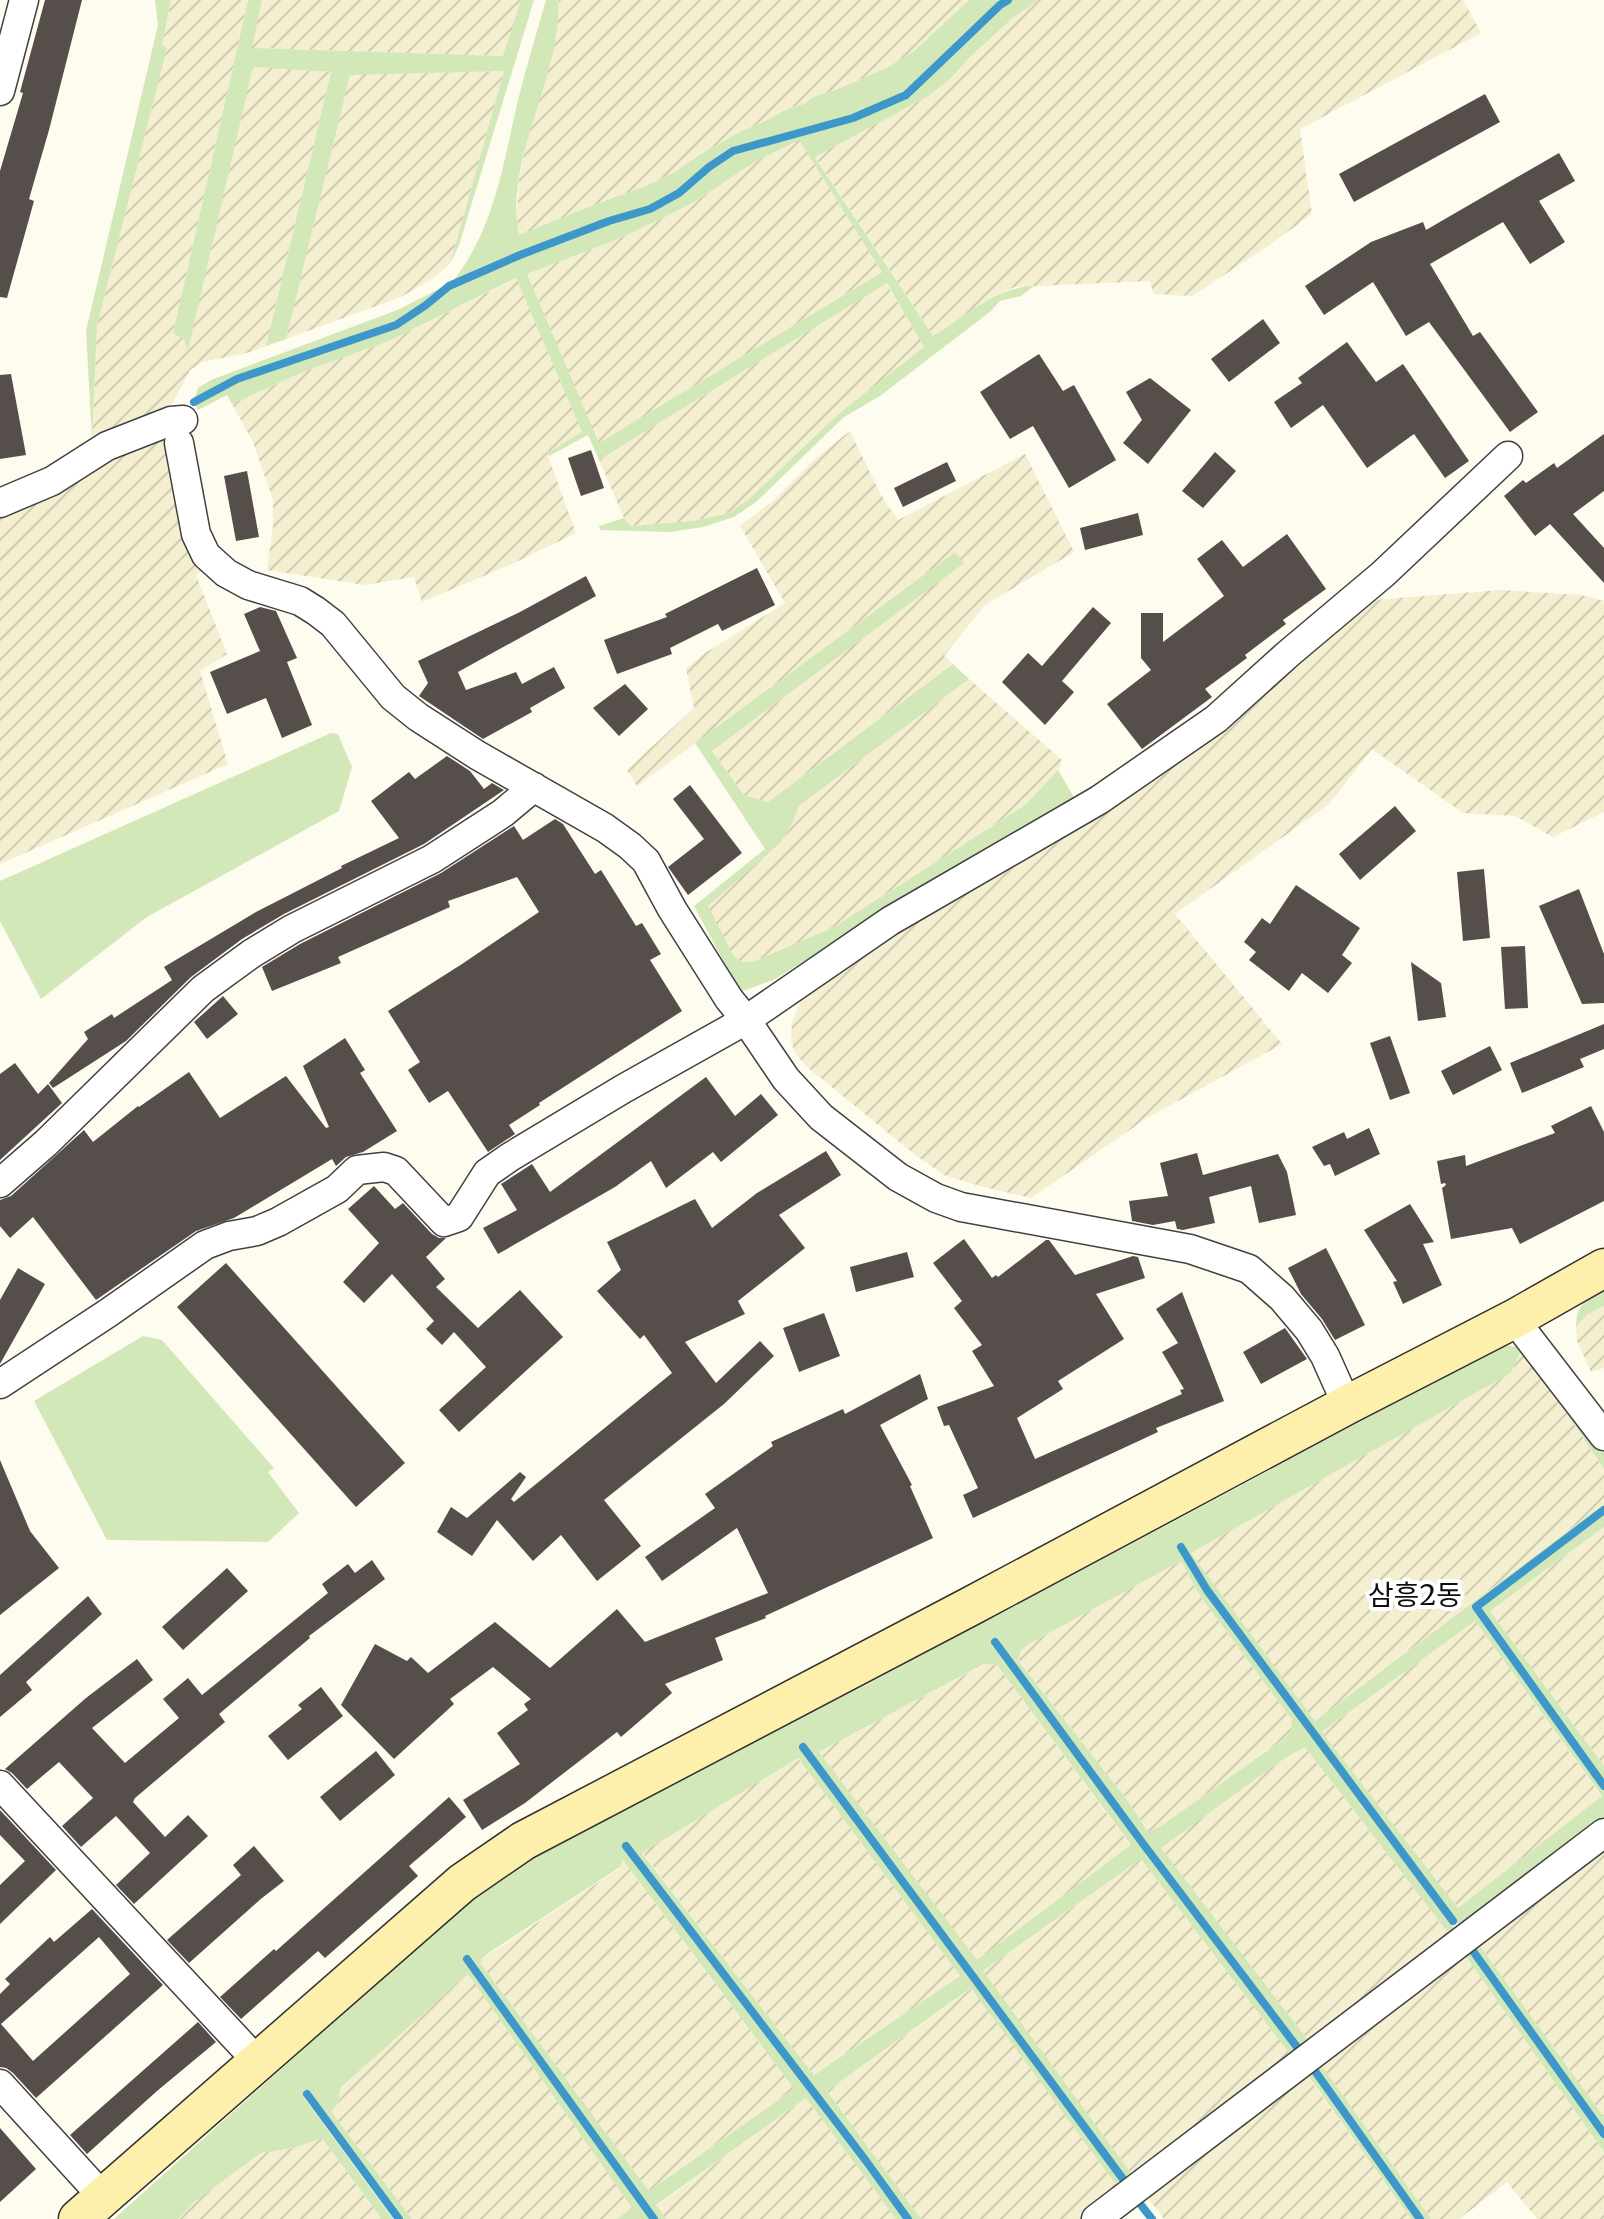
<svg xmlns="http://www.w3.org/2000/svg" width="1604" height="2219" font-family="Merriweather,'Noto Sans KR',serif">
<style>
.farmland{fill:url(#farmland-furrows)}
.grass{fill:#d3e8b9;fill-rule:evenodd}
.lines{fill:none;stroke-linecap:round;stroke-linejoin:round}
.stream{stroke:#3e97c9;stroke-width:8}
.building{fill:#564e4a;fill-rule:evenodd}
.street-casing{stroke:#414141;stroke-width:31}
.secondary-casing{stroke:#303030;stroke-width:41}
.street{stroke:#fff;stroke-width:28}
.secondary{stroke:#fcf0ac;stroke-width:38}
.labels{text-anchor:middle;dominant-baseline:central;stroke-width:8;stroke-linejoin:round;paint-order:stroke}
.quarter-label{font-size:28px;fill:#0e0e0e;stroke:#fff}
</style>
<defs>
<pattern id="farmland-furrows" width="10" height="10" patternUnits="userSpaceOnUse" patternTransform="scale(2)"><rect width="10" height="10" fill="#f4efd0"/><path d="M-1 1l2-2M0 10L10 0M9 11l2-2" fill="none" stroke="#d0ccb1"/></pattern>
</defs>
<rect width="100%" height="100%" fill="#fefbef"/>
<path class="farmland" d="M171 0H248L173 333 184 340 188 348 253 66 331 72 266 346 251 352 202 362 190 370 172 404 92 439 97 326 167 48 162 46Z
M262 0H521L504 56 251 48Z
M559 0H969L913 52 888 67 846 86 813 97 804 104 790 107 761 123 741 131 701 154 676 171 646 186 596 204 519 236 517 218 519 179 526 144 556 38Z
M1039 0H1463L1481 33 1300 129 1312 214 1268 246 1192 296 1154 294 1149 281 1014 287 981 304 933 336 815 156 930 95 951 78 972 55 1014 17Z
M504 71 450 264 432 279 401 297 286 339 350 74Z
M799 139 883 271 599 444 527 274 616 240 667 216 696 201 753 163Z
M517 278 583 433 547 453 576 533 514 563 422 602 414 577 365 585 267 570 273 526V500L253 442 232 404 303 372 389 341Z
M886 283 925 347 837 415 748 501 725 514 693 521 630 526 624 518 599 460Z
M164 429 200 559 201 572 196 575 227 654 200 671 228 764 0 864V508Z
M850 431 881 495 898 520 1025 454 1074 552 985 605 944 656 953 664 768 802 744 795 712 751 963 563 955 552 637 786 627 770 694 708 686 668 705 653 785 603 740 526 774 500 816 458Z
M1501 590 1581 595 1604 601V812L1553 837 1515 816 1463 813 1372 749 1329 804 1175 914 1282 1044 1147 1118 1031 1198 980 1186 944 1175 914 1154 806 1066 795 1053 791 1041 792 1023 804 991 1227 727 1373 600Z
M969 679 1062 760 1058 770 1025 805 834 927 771 955 755 961 741 962 733 955 707 906 779 844 790 829 799 806Z
M1604 1306V1368L1591 1372 1577 1341 1576 1327 1584 1316Z
M1522 1348 1604 1469V1504L1315 1721 1190 1553 1511 1373Z
M1604 1527V1766L1490 1611Z
M1181 1561 1200 1596 1292 1720 1291 1731 1281 1741 1161 1826 1148 1832 1128 1801 1018 1659 1021 1651 1029 1644Z
M1475 1621 1602 1797 1458 1908 1322 1732Z
M985 1664 997 1665 1131 1846 977 1961 819 1752Z
M1305 1747 1449 1934 1310 2043 1160 1848 1285 1758Z
M798 1758 960 1976 814 2075 642 1852Z
M1604 1850V2117L1479 1945Z
M622 1859 794 2089 649 2191 479 1961 620 1868Z
M1141 1859 1292 2057 1134 2177 982 1972Z
M1460 1948 1604 2152V2219H1537L1507 2182 1459 2219H1431L1315 2056Z
M468 1973 632 2208 617 2219H412L330 2110 339 2103 340 2088Z
M972 1988 1119 2189 1081 2219H921L827 2091Z
M1301 2067 1411 2219H1164L1141 2189Z
M806 2098 896 2219H666L656 2206Z
M322 2138 382 2219H178L194 2202 261 2153 294 2148Z"/>
<path class="grass" d="M155 0H171L162 45 167 48 97 326 92 439 86 331 158 25Z
M248 0H262L252 48 503 56 521 0H534L459 245 450 264 504 71 350 75 286 339 266 346 331 72 253 67 188 350 184 340 173 333Z
M546 0H559C558 12 558 25 556 37 546 101 506 169 519 235L596 204 646 186 676 171 701 154 741 131 761 123 791 107 804 104 813 97 846 86 888 67 913 52 969 0H1002L958 39 923 77 903 95 851 116 733 148 706 165 676 192 647 209 609 218 512 254 453 281C495 229 504 159 519 96 527 64 537 32 546 0Z
M1012 0H1039L1014 17 972 55 951 78 930 95 815 157 933 336C969 314 991 290 1035 285L1021 296 1000 301 991 311 880 396 844 417 756 502 734 517 703 527 670 532 600 530 599 526 624 518 631 526 693 521 725 514 747 501 837 415 924 347 887 283 599 460 588 435 549 456 547 453 582 432 516 278 389 341 303 372 232 404 227 395 198 410 195 404 238 381 396 327 428 307 451 288 521 256 610 223 651 211 680 195 710 168 734 153 853 120 907 97 1000 7ZM799 140 882 272 599 443 527 274 616 240 667 216 696 201 753 163Z
M448 284 423 304 394 323 234 378 194 400 198 388 211 380 400 309Z
M955 552 964 563 712 751 744 795 768 802 953 664 969 679 799 806 790 829 779 844 708 906 733 955 741 962 755 961 834 927 1025 805 1058 770 1075 799 773 980 740 992 694 906 765 849 695 743Z
M331 733 338 734 352 767 339 811 147 917 41 999 0 921V881Z
M1604 1291V1306L1584 1316 1576 1327C1577 1303 1584 1302 1604 1291Z
M143 1336 162 1340 274 1468 268 1472 299 1513 268 1542 107 1540 34 1401Z
M1500 1344 1522 1348 1511 1373 1191 1553 1315 1721 1604 1504V1509L1471 1607 1604 1791V1817L1460 1926 1312 1732 1208 1589 1181 1544 1177 1545 1204 1592 1455 1930 1449 1934 1305 1747 1285 1758 1161 1848 1310 2043 1302 2050 1144 1843 995 1640 991 1642 1141 1846 1298 2052 1292 2057 1141 1859 983 1971 1134 2177 1127 2183 974 1972 804 1746 800 1747 1124 2185 1119 2189 971 1988 827 2091 921 2219H912L868 2158 626 1843 622 1845 904 2219H896L806 2098 656 2205 666 2219H657L468 1955 463 1959 650 2219H617L632 2208 468 1974 340 2088 339 2103 330 2110 412 2219H402L308 2092 303 2096 393 2219H382L322 2138 294 2148 261 2153 194 2202 178 2219H114L464 1905 523 1863 679 1780 864 1686 1250 1481ZM1181 1561 1200 1596 1292 1720 1291 1731 1281 1741 1161 1826 1148 1832 1128 1801 1018 1660 1021 1651 1029 1644ZM1475 1621 1602 1796 1458 1908 1322 1732ZM984 1664 997 1665 1131 1845 977 1960 819 1752ZM798 1758 960 1976 814 2075 642 1853ZM623 1860 794 2089 649 2191 479 1961 490 1952 620 1867Z
M1544 1380 1604 1444V1469Z
M1604 1513V1527L1490 1611 1604 1766V1782L1479 1608Z
M1604 1850 1480 1946 1604 2117V2132L1468 1939Z
M1465 1943 1604 2137V2152L1460 1948Z
M1315 2056 1431 2219H1423L1311 2060Z
M1307 2063 1418 2219H1411L1302 2067Z"/>
<g class="lines">
<path class="stream" d="M194 402 237 379 396 325 426 305 449 286 520 255 609 221 650 209 679 193 709 167 733 151 853 118 906 95 1000 5 1008 0
M1604 1510 1476 1607 1604 1786
M1181 1547 1207 1590 1453 1921
M995 1642 1144 1845 1297 2047
M803 1747 1123 2179
M626 1846 866 2161 908 2219
M1468 1944 1604 2134
M467 1959 654 2219
M1310 2064 1420 2219
M307 2094 399 2219
M1137 2200 1152 2219"/>
</g>
<path class="building" d="M45 0H82L49 130 29 199 34 201 7 298 0 297V171L23 93 20 92Z
M1485 94 1500 122 1354 202 1339 174Z
M1559 153 1575 181 1539 201 1565 242 1530 264 1503 222 1430 264 1473 336 1480 332 1538 412 1510 432 1429 322 1406 336 1373 282 1324 315 1305 286 1371 242 1423 222 1426 230Z
M1263 319 1280 343 1229 382 1211 359Z
M1347 342 1376 382 1403 364 1469 461 1445 478 1414 434 1367 468 1323 405 1291 428 1274 402 1302 383 1298 378Z
M1039 354 1063 391 1074 385 1116 460 1069 488 1033 426 1010 439 980 392Z
M11 374 26 455 0 459V375Z
M1150 378 1191 410 1148 464 1123 443 1142 420 1126 392Z
M1604 434V491L1573 514 1604 548V583L1550 524 1535 536 1504 496 1523 480 1526 483 1554 463 1557 468Z
M591 450 604 488 581 496 568 458Z
M1215 452 1236 471 1203 508 1182 491Z
M947 462 956 481 903 507 894 488Z
M247 471 259 537 236 541 224 476Z
M1138 513 1143 535 1085 550 1080 528Z
M1287 534 1326 589 1283 620 1286 624 1245 655 1247 658 1205 689 1212 697 1142 749 1107 704 1151 670 1141 658V613H1163V642L1224 596 1197 559 1222 540 1243 567Z
M757 568 775 605 722 631 718 624 670 648 672 654 617 674 604 640 667 617 665 614Z
M586 576 596 596 458 672 466 690 516 672 522 684 554 667 565 688 530 708 532 712 483 739 419 696 428 683 418 661 520 612Z
M260 607 276 611 297 658 287 662 312 725 282 738 266 698 227 714 210 672 260 651 244 614Z
M1093 607 1111 623 1062 681 1074 692 1045 725 1002 682 1028 653 1042 666Z
M625 684 648 709 619 736 593 708Z
M447 756 470 771 484 789 492 783 504 790 424 844 284 914 242 939 191 977 126 1041 53 1088 49 1083 88 1039 84 1032 112 1014 114 1018 172 980 164 967 256 912 342 868 341 866 399 838 371 801 409 772 415 779Z
M690 785 742 853 688 895 668 867 704 839 673 799Z
M1395 806 1416 831 1360 880 1339 854Z
M555 819 563 824 595 874 601 870 636 926 642 923 661 954 650 960 682 1011 539 1103 540 1105 509 1125 515 1134 488 1152 448 1091 429 1103 408 1070 420 1062 388 1011 462 964 539 912 517 877 448 901 450 907 338 957 341 963 272 991 262 967 300 944 441 873 514 826 523 840Z
M1484 869 1490 938 1463 941 1457 872Z
M1296 885 1360 928 1342 955 1352 963 1328 993 1302 973 1289 991 1249 960 1256 952 1244 942 1262 918 1270 924Z
M1579 889 1604 954V1003L1582 1004 1539 906Z
M1525 946 1528 1008 1505 1009 1501 947Z
M1411 962 1441 983 1446 1017 1418 1021Z
M223 996 238 1014 207 1039 194 1022Z
M1604 1024V1049L1580 1059 1584 1067 1522 1093 1510 1063Z
M1390 1036 1410 1093 1390 1100 1370 1043Z
M345 1038 365 1070 360 1073 397 1131 363 1152 346 1157 336 1166 332 1159 234 1218 196 1231 96 1300 33 1217 10 1238 0 1226V1200L11 1196 84 1130 93 1142 138 1106 139 1107 189 1072 220 1118 286 1076 326 1128 329 1127 303 1066Z
M1490 1046 1502 1070 1453 1095 1441 1071Z
M15 1063 38 1094 48 1084 62 1103 0 1160V1074Z
M706 1077 735 1116 761 1094 778 1115 721 1162 713 1152 666 1188 651 1161 615 1187 498 1254 483 1228 517 1210 501 1184 532 1164 550 1192Z
M1591 1106 1604 1132V1201L1520 1244 1512 1228 1451 1239 1442 1188 1446 1185 1445 1183 1441 1184 1437 1161 1465 1155 1466 1166 1555 1133 1551 1126Z
M1369 1128 1380 1154 1335 1176 1330 1164 1324 1166 1312 1147 1344 1132 1347 1139Z
M826 1151 841 1175 779 1215 805 1248 738 1301 745 1314 685 1342 716 1383 760 1341 774 1356 724 1404 604 1500 641 1546 597 1581 561 1535 533 1561 497 1520 472 1556 437 1532 451 1507 467 1518 520 1472 526 1477 511 1499 514 1502 672 1373 644 1335 640 1339 597 1291 621 1270 607 1242 695 1199 712 1228 757 1193Z
M1197 1153 1203 1175 1278 1154 1287 1172 1296 1215 1259 1223 1251 1186 1209 1197 1215 1223 1183 1230 1177 1229 1175 1221 1153 1225 1132 1221 1129 1201 1168 1196 1160 1163Z
M374 1186 395 1209 403 1203 432 1234 439 1238H446L426 1257 445 1279 436 1287 478 1328 520 1290 563 1337 459 1432 439 1410 486 1367 454 1332 442 1345 426 1329 434 1321 392 1274 364 1303 343 1282 379 1243 348 1209Z
M1410 1204 1434 1242 1423 1244 1442 1285 1403 1304 1393 1282 1397 1281 1364 1230Z
M964 1239 992 1278 996 1275 998 1277 1046 1240H1049L1075 1275 1133 1256 1138 1257 1145 1278 1096 1294 1124 1339 1058 1381 1063 1389 1017 1418 1035 1459 1182 1394 1180 1390 1184 1389 1162 1352 1178 1343 1156 1309 1182 1292 1224 1401 1156 1428 1158 1432 973 1518 963 1495 978 1488 949 1425 944 1426 937 1407 994 1386 972 1351 982 1345 954 1308 962 1301 933 1263Z
M1326 1248 1365 1325 1335 1340 1322 1319 1301 1294 1288 1268Z
M907 1252 914 1277 856 1292 850 1267Z
M226 1263 405 1463 356 1507 177 1307Z
M18 1268 45 1284 0 1364V1300Z
M824 1313 840 1356 799 1372 783 1328Z
M1285 1328 1307 1359 1261 1384 1243 1352Z
M920 1374 928 1399 880 1425 912 1485 910 1486 933 1538 765 1616 766 1618 715 1638 723 1660 665 1684 672 1693 621 1737 617 1732 525 1803 482 1830 463 1800 520 1764 497 1733 528 1710 524 1704 531 1699 493 1667 450 1699 454 1704 394 1759 341 1705 375 1644 407 1661 411 1657 428 1673 495 1622 550 1668 617 1609 645 1642 768 1593 737 1528 662 1581 645 1557 715 1508 705 1494 773 1446 771 1442 843 1409 845 1414Z
M0 1460 30 1531 59 1568 0 1615Z
M372 1560 385 1579 309 1636 310 1638 219 1714 225 1722 135 1798 133 1802 165 1837 188 1815 208 1836 134 1904 116 1885 150 1853 116 1816 81 1847 62 1826 93 1798 59 1762 27 1789 12 1773 5 1769 86 1698 137 1659 153 1680 92 1728 125 1763 179 1718 163 1699 188 1678 202 1695 328 1593 322 1584 348 1564 355 1573Z
M227 1568 248 1591 183 1650 162 1627Z
M88 1596 102 1614 26 1682 32 1690 0 1717V1675Z
M321 1687 343 1716 288 1760 268 1736 302 1709 298 1705Z
M376 1751 395 1775 340 1821 320 1797Z
M449 1797 466 1817 409 1866 418 1876 325 1958 318 1951 241 2019 220 1997 274 1949 276 1951Z
M0 1810 56 1870 0 1924V1885L25 1861 0 1835Z
M254 1846 284 1881 262 1898 189 1963 167 1940 241 1875 233 1865Z
M92 1909 163 1985 36 2098 13 2073 6 2068 0 2067V1994L10 1984 5 1979 50 1937 54 1942ZM99 1937 130 1974 33 2061 1 2024Z
M198 2022 216 2042 157 2091 87 2154 70 2135Z
M0 2128 36 2169 0 2202Z"/>
<g class="lines">
<defs>
<path id="street" d="M0 91 24 0
M179 443 196 534 206 555 226 573 248 585 300 601 316 611 333 624 393 697 418 717 477 755 605 828 630 846 646 861 672 909 729 999 746 1020 786 1079 821 1117 898 1177 936 1198 961 1207 1190 1249 1249 1269 1282 1298 1309 1330 1325 1356 1347 1405
M0 503 52 481 107 446 171 421 183 420
M0 1183 46 1143 203 989 251 954 292 929 432 859 503 813 534 787
M1514 1319 1604 1436
M0 1384 108 1313 205 1245 229 1236 257 1231 278 1222 337 1189 357 1170 384 1167 396 1171 444 1222 459 1217 487 1173 510 1157 623 1089 746 1020 890 921 1099 800 1216 719 1288 654 1383 574 1508 456
M0 1785 257 2061
M0 2084 103 2197
M1096 2219 1604 1833"/>
<path id="secondary" d="M78 2219 462 1883 523 1841 971 1606 1347 1405 1514 1319 1604 1268"/>
</defs>
<use href="#street" class="street-casing"/>
<use href="#secondary" class="secondary-casing"/>
<use href="#street" class="street"/>
<use href="#secondary" class="secondary"/>
</g>
<g class="labels">
<g class="quarter-label">
<text x="1415" y="1595">삼흥2동</text>
</g>
</g>
</svg>
